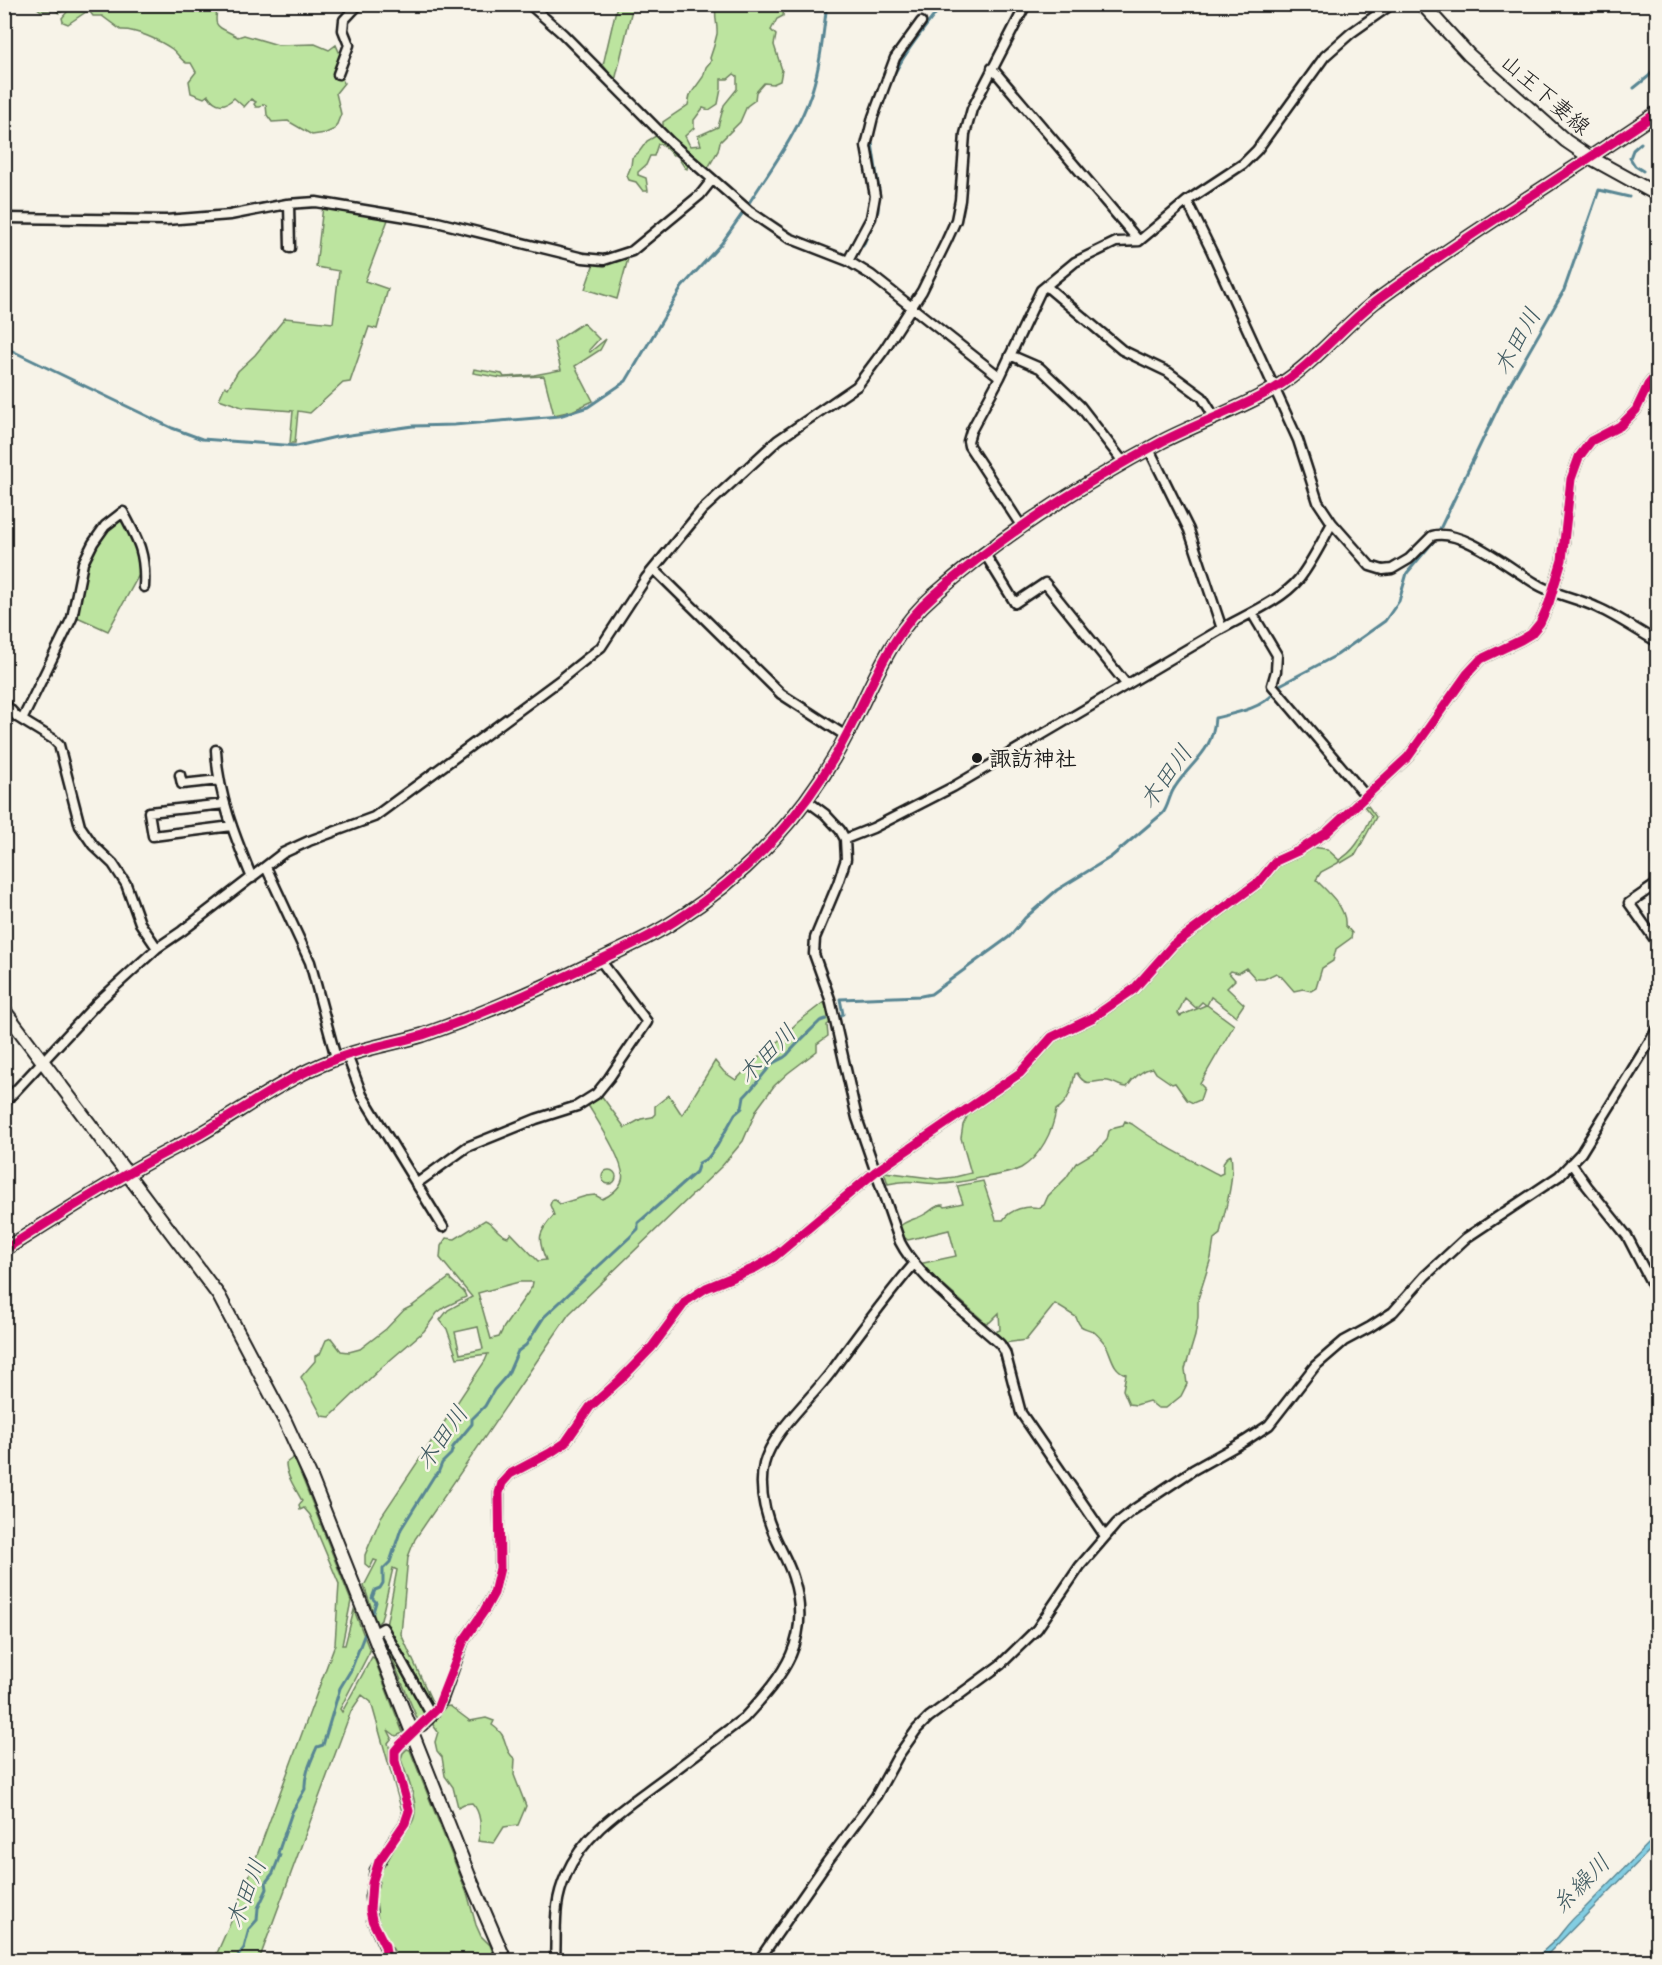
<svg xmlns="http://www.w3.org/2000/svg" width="1662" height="1965" font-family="'Patrick Hand','Klee One',sans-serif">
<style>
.green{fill:#bce49f;stroke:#6c805e;stroke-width:1.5;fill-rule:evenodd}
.water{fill:#82cde2;stroke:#598693;stroke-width:1.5}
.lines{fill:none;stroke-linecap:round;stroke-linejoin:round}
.stream{stroke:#598693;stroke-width:3}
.street-casing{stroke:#1c1c1c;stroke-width:13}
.secondary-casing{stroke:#1c1c1c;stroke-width:16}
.street{stroke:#f7f3e8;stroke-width:8}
.secondary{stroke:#f7f3e8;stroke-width:12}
.cycleway-casing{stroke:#f7f3e8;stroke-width:13}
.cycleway{stroke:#d6006c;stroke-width:9}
.poi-dot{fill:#1c1c1c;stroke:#f7f3e8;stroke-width:2}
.labels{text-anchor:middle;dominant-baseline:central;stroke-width:5;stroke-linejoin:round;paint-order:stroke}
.street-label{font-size:22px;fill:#1c1c1c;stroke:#f7f3e8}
.poi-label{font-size:22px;font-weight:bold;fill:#1c1c1c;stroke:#f7f3e8;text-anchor:start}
.water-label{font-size:24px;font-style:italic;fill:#405a61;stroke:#f7f3e8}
</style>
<rect width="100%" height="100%" fill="#f7f3e8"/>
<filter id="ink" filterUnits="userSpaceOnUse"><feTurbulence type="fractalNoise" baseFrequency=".0167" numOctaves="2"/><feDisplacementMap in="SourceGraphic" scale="12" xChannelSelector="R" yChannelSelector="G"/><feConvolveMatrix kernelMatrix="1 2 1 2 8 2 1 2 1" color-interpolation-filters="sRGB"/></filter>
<g filter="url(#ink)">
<path class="green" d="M34 5H218C213 29 216 25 238 37L244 35 278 45 315 44 329 50 336 45 340 54C336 63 339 75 344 83L336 93 341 114 335 129 326 133 312 135 288 121 272 122 267 115 266 105 264 104 260 107H256L254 104 256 102 251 99 244 107 234 98C225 107 216 107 208 95L204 98 191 93 189 81 196 72 191 63H186C180 59 177 53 172 49 159 40 135 29 121 30L102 16H93L90 12H86L68 24 63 22 62 18 67 12 66 10 59 13 55 10 41 11Z
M617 5H633L615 81 603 65Z
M717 5H784L783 16 777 19 771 30 776 35 774 45 782 70 780 81 773 84 764 83 756 92 755 100 747 106 740 122 720 142 718 151 708 168 702 170 688 163 687 169 685 168 679 159 681 155 677 151 675 154 673 155 661 144H658L654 156H650L646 165 638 172V175L646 178 648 191H643L636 182 629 180 627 176 631 166 632 158 639 152 647 141 663 132V122L688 105 690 95 703 77 706 67 711 61 710 58C713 50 715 43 717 34 718 24 713 14 717 5ZM734 74 737 76V89L724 105 718 127 698 136 701 145 690 146 685 136 694 128V120L703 108 709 110 718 104 721 89V79H728Z
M323 206 389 217 365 281 388 289 377 329 369 327 350 382 343 383 310 413 298 411 295 443H290L293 411 242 407 219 399 225 386 228 388 238 371 255 355 285 318 333 323 339 271 316 267Z
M629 255 617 299 585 289 594 263Z
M583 323 599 339 589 350 590 352 606 339 600 350 575 366 593 401 572 411 554 415 544 376 502 378 473 373 474 369 502 374 504 377 534 375 561 370 554 342Z
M123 518 138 546 141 571 108 631 75 616C82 588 86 551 108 530 112 526 118 522 123 518Z
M1363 805 1368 806 1376 817 1356 854 1341 863 1339 861 1338 863 1321 872 1316 880C1327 891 1347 908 1345 925L1352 933 1351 938 1336 949 1333 961 1322 968 1316 988 1311 991 1303 989 1294 991 1281 976 1276 973 1264 979H1256L1246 968 1238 973 1231 971 1229 973 1235 980 1227 988 1244 1004 1236 1016 1211 997 1207 1005 1234 1025 1200 1084 1204 1088 1200 1100 1193 1103 1187 1100 1175 1083 1172 1084 1156 1073 1153 1068C1143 1069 1132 1079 1127 1087 1119 1087 1115 1082 1108 1081 1094 1079 1087 1090 1077 1073L1075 1074C1072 1088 1069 1102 1056 1110 1053 1131 1040 1157 1021 1168 1009 1174 993 1176 980 1178 967 1181 953 1184 939 1184 919 1183 909 1179 888 1184L884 1172 938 1179 955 1177 971 1173 961 1138 963 1125 969 1113 1028 1071 1044 1050 1043 1038 1092 1014 1126 988 1130 986 1163 948 1179 934 1205 918 1230 899 1258 888 1278 865 1311 847 1327 849 1339 860C1357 850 1363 833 1372 816ZM1185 998 1196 1008 1202 1002 1206 1005 1180 1016 1178 1013Z
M824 1002 831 1022 827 1025 828 1036 817 1044V1051L788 1073 774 1086 757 1109 743 1141 722 1166 569 1314 415 1539 408 1557 401 1634 434 1706 432 1710 386 1626 397 1570 393 1568 381 1620 377 1624 364 1586 377 1561 374 1560 370 1568 365 1564V1555L381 1517 485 1361 488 1354 457 1358 447 1329 440 1320 448 1310 472 1297 440 1258 441 1246 446 1238 455 1239 485 1220C494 1223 497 1235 508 1237L511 1233 538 1261 546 1260C537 1238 538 1233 554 1215L550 1205 552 1200 554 1199 560 1204 586 1196 595 1195 602 1199C610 1196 620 1188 622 1180 627 1165 597 1120 588 1105L601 1095 625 1128 641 1119 652 1117 655 1114V1106L669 1095 682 1115 715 1061 724 1072 736 1080 755 1060 772 1047 798 1022ZM519 1282H533L532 1287 504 1327 499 1337 491 1339 478 1293ZM478 1327 483 1349 460 1354 455 1332Z
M1125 1121 1132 1124C1159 1144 1189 1159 1219 1175L1223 1173C1222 1165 1223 1159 1231 1155 1235 1182 1225 1207 1220 1234L1214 1239 1211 1258 1198 1299V1317L1195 1336 1185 1369 1187 1384 1181 1396 1166 1408H1158L1149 1401 1136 1405 1129 1404 1123 1390 1126 1374C1113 1370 1112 1357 1107 1347 1105 1343 1097 1334 1094 1332 1084 1326 1081 1331 1076 1317L1055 1304 1026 1340 1004 1343 997 1335V1331L1000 1330 999 1313 990 1322 986 1323 919 1264 956 1256 949 1230 908 1240 902 1236 898 1228C906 1219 916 1220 925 1214 932 1211 934 1205 943 1205L945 1207 963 1203 957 1186 983 1181 996 1220H1003C1011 1209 1026 1205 1039 1208L1044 1205 1048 1196 1066 1178 1076 1163 1098 1150 1107 1140 1109 1131 1115 1127 1123 1125Z
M602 1177a7 7 0 1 1 14 0a7 7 0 1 1-14 0Z
M449 1278 464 1292 466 1297 445 1307 437 1313 424 1331 382 1367 330 1417 322 1416 301 1377 315 1361V1356L320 1354 326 1340 331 1338 341 1351 349 1352 360 1349 386 1329 404 1310 412 1306Z
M294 1457 351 1601 342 1645H345L354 1610 370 1651 340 1709 342 1712 372 1657 374 1658 403 1733 396 1736 388 1730 392 1738 388 1743 406 1808 402 1822 403 1815 371 1702 362 1695 351 1711 259 1960H214L240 1901 335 1644 339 1584 310 1515 304 1508 300 1510 299 1505 302 1501C296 1489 286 1476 286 1463Z
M384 1634 424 1708 425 1716 419 1723 382 1635Z
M450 1706 470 1721 486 1718 494 1721 492 1725C511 1738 501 1748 515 1759L514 1775 526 1806 518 1825 504 1827 494 1843 478 1841C482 1828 481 1812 472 1803L464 1804 458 1807 453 1787 445 1776 442 1757 437 1751 435 1742 438 1732 433 1725 434 1720 443 1707Z
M407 1749 410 1750 468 1896 476 1925 481 1936 490 1945 496 1960H393C399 1948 387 1946 381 1936 374 1923 372 1903 368 1888L402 1832C429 1818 407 1780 401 1759L403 1753Z"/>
<path class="water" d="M1657 1835V1843L1542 1960H1533C1541 1953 1552 1944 1558 1937 1566 1927 1572 1918 1581 1912Z"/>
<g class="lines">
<path class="stream" d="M889 85C902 55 923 30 943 4
M1634 88 1649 76 1658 63
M1641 143 1633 150 1630 158 1635 166 1643 171
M749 203C772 167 799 131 812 91 821 63 823 33 827 4
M863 246 878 211 879 190 871 136
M4 347 172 428 202 439 297 446 336 437 413 426 454 425 559 416 588 407 626 381 682 287 721 244 742 214
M1439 531 1504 395 1564 290 1599 190 1629 197
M1280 685 1337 655 1385 621 1399 601 1407 573 1433 542
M841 1015 843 1014 840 999 921 996 931 994 1009 937 1025 918 1057 890 1111 857 1163 813C1169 805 1169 795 1175 787 1192 761 1213 752 1215 718 1236 713 1261 709 1275 692
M371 1619 376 1602 372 1598 375 1590 380 1588 383 1583V1569L390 1562 401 1529 434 1476 438 1473 442 1463 451 1454 453 1447 472 1424V1419L485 1406 494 1390 508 1374 518 1351 526 1345 544 1317 630 1237 638 1229V1223L696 1172 699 1163 708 1158 717 1146 735 1114 742 1108 744 1097C754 1087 762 1076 771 1065 776 1060 782 1060 787 1055 797 1043 808 1033 820 1021L826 1019
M235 1960 244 1948 249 1929 257 1920 258 1908 267 1889 266 1882 273 1873 280 1855 278 1853 292 1812 305 1789C304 1775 311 1761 317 1747L323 1745 340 1688 351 1670 367 1628"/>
<defs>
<path id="street" d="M529 4 563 34 671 143 749 211 789 238 848 261 871 275 1000 377
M992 68 1139 241
M338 74 349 45 343 30 344 20 359 4
M1187 201 1212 252 1298 440 1318 502 1332 523 1370 566 1383 570 1392 569 1409 559 1432 536C1463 527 1515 573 1542 587 1560 596 1580 599 1598 608 1617 616 1638 631 1658 642
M289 204 290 248
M4 218 166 220 230 215 287 204 316 202 437 222 583 258 604 260 632 251 700 195 712 180
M848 261 871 218 875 196 866 146 873 117 895 58 921 22
M1046 286 1122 350 1168 372 1202 397 1215 418
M1010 355 1040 368 1080 406 1124 463
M1149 449 1189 530 1222 629
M1022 527 969 446 968 441 971 431 1000 377 1041 290 1075 262 1116 242 1139 241 1187 201 1243 164 1257 150 1325 56 1351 33 1392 4
M985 554 1015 603 1045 583 1127 685
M654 569 781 694 846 736
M1252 613 1277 655 1276 671 1272 685 1366 796
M4 703 17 717 53 739 59 745 80 826 93 845 113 864 126 884 140 923 157 948
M22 720 72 618 83 563 93 543 105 526 123 512C138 540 146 553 144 587
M216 750C218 795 235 837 252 878
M180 775 182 784 219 780
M806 800 825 814 840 830 845 839 846 859 838 883 815 938 814 954 830 999 857 1118 900 1242C918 1277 970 1317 1000 1344L1005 1352 1021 1413 1105 1536
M225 804 149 812 153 836 232 826
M845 839 873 828 953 787 1218 631C1243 616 1280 602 1299 579 1312 562 1322 542 1332 523
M266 867 310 962 336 1058
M1658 883 1629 903 1658 944
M347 1055 362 1095 443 1227
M4 1103 98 1002 157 948 182 931 283 853 309 841 374 817 560 680 601 647 646 578 702 510 778 440 857 386 884 350 922 291 946 242 956 220 960 200 965 134 972 109 1026 4
M1571 1163 1587 1186 1627 1236 1658 1296
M416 1184 467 1147 536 1119 577 1106 596 1094 609 1078 647 1022 600 960
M373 1634 383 1628 432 1716
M422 1726 432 1716 442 1701 464 1640 484 1611 494 1593 500 1568 499 1493 502 1483 510 1474 550 1453 565 1443 590 1407 620 1380 652 1347 686 1301 706 1288 755 1268 774 1257 875 1172 1020 1073 1052 1037 1092 1018 1134 989 1173 945 1259 882 1276 861 1298 851 1326 833 1408 757 1467 674 1481 659 1521 640 1531 634 1540 623 1549 603 1562 560 1571 479 1579 457 1591 441 1620 426 1636 410 1648 385 1658 373
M383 1960 386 1950 372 1920 370 1897 375 1870 391 1843 405 1823 409 1811 395 1761V1751L404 1741
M555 1960C557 1928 552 1906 566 1875 584 1832 627 1806 663 1779 690 1759 717 1738 744 1718 784 1675 813 1639 793 1577 789 1564 782 1552 776 1539 766 1517 758 1489 764 1464 772 1432 811 1399 831 1372 858 1335 884 1299 914 1264
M759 1960 827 1862 876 1796 898 1756 917 1729 929 1717 1000 1665 1037 1629 1080 1566 1117 1523 1133 1510 1193 1470 1245 1441 1269 1425 1315 1366 1344 1341 1370 1327 1393 1312 1425 1276 1466 1238 1559 1176 1581 1153 1658 1028"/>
<path id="secondary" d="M1422 4 1469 55 1566 141 1591 158 1658 195
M4 1010 219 1296 285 1421 312 1480 469 1876 505 1960
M4 1250C45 1224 85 1198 127 1174 150 1160 175 1148 199 1135 244 1109 285 1078 333 1060 362 1048 393 1044 423 1035 481 1015 538 990 593 963 621 950 649 938 675 921 748 875 808 811 847 734 873 685 890 633 933 596 1002 535 1082 484 1163 441 1200 422 1240 409 1275 388 1313 365 1341 328 1376 301 1467 234 1565 176 1658 112"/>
</defs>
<use href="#street" class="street-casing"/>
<use href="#secondary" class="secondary-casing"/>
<use href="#street" class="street"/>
<use href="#secondary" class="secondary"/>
<defs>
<path id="cycleway" d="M4 1250C45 1224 85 1198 127 1174 150 1160 175 1148 199 1135 244 1109 285 1078 333 1060 362 1048 393 1044 423 1035 481 1015 538 990 593 963 621 950 649 938 675 921 748 875 808 811 847 734 873 685 890 633 933 596 1002 535 1082 484 1163 441 1200 422 1240 409 1275 388 1313 365 1341 328 1376 301 1467 234 1565 176 1658 112
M383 1960 386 1953 385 1946 372 1920 370 1910 372 1883 379 1861 405 1823 409 1811 395 1761V1751L400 1745 437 1709 464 1640 484 1611 494 1593 500 1568 499 1493 502 1483 510 1474 550 1453 565 1443 590 1407 620 1380 652 1347 686 1301 706 1288 755 1268 774 1257 875 1172 1020 1073 1052 1037 1092 1018 1134 989 1173 945 1259 882 1276 861 1298 851 1326 833 1408 757 1467 674 1481 659 1521 640 1531 634 1540 623 1549 603 1562 560 1571 479 1579 457 1591 441 1620 426 1636 410 1648 385 1658 373"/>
</defs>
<use href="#cycleway" class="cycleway-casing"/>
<use href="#cycleway" class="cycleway"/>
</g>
</g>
<circle class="poi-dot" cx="977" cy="758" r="6"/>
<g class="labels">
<g class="street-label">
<text transform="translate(1546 94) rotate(41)">山王下妻線</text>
</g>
<g class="poi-label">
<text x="989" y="758">諏訪神社</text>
</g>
<g class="water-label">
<text transform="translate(1516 341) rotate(-61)">木田川</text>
<text transform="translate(1165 776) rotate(-54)">木田川</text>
<text transform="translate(766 1053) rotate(-45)">木田川</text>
<text transform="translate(441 1437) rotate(-55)">木田川</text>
<text transform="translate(1580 1883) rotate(-45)">糸繰川</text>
<text transform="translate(245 1893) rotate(-69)">木田川</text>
</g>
</g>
<rect width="1662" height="1965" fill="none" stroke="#f7f3e8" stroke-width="24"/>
<rect x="12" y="12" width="1638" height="1941" fill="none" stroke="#1c1c1c" stroke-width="2" filter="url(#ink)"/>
</svg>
